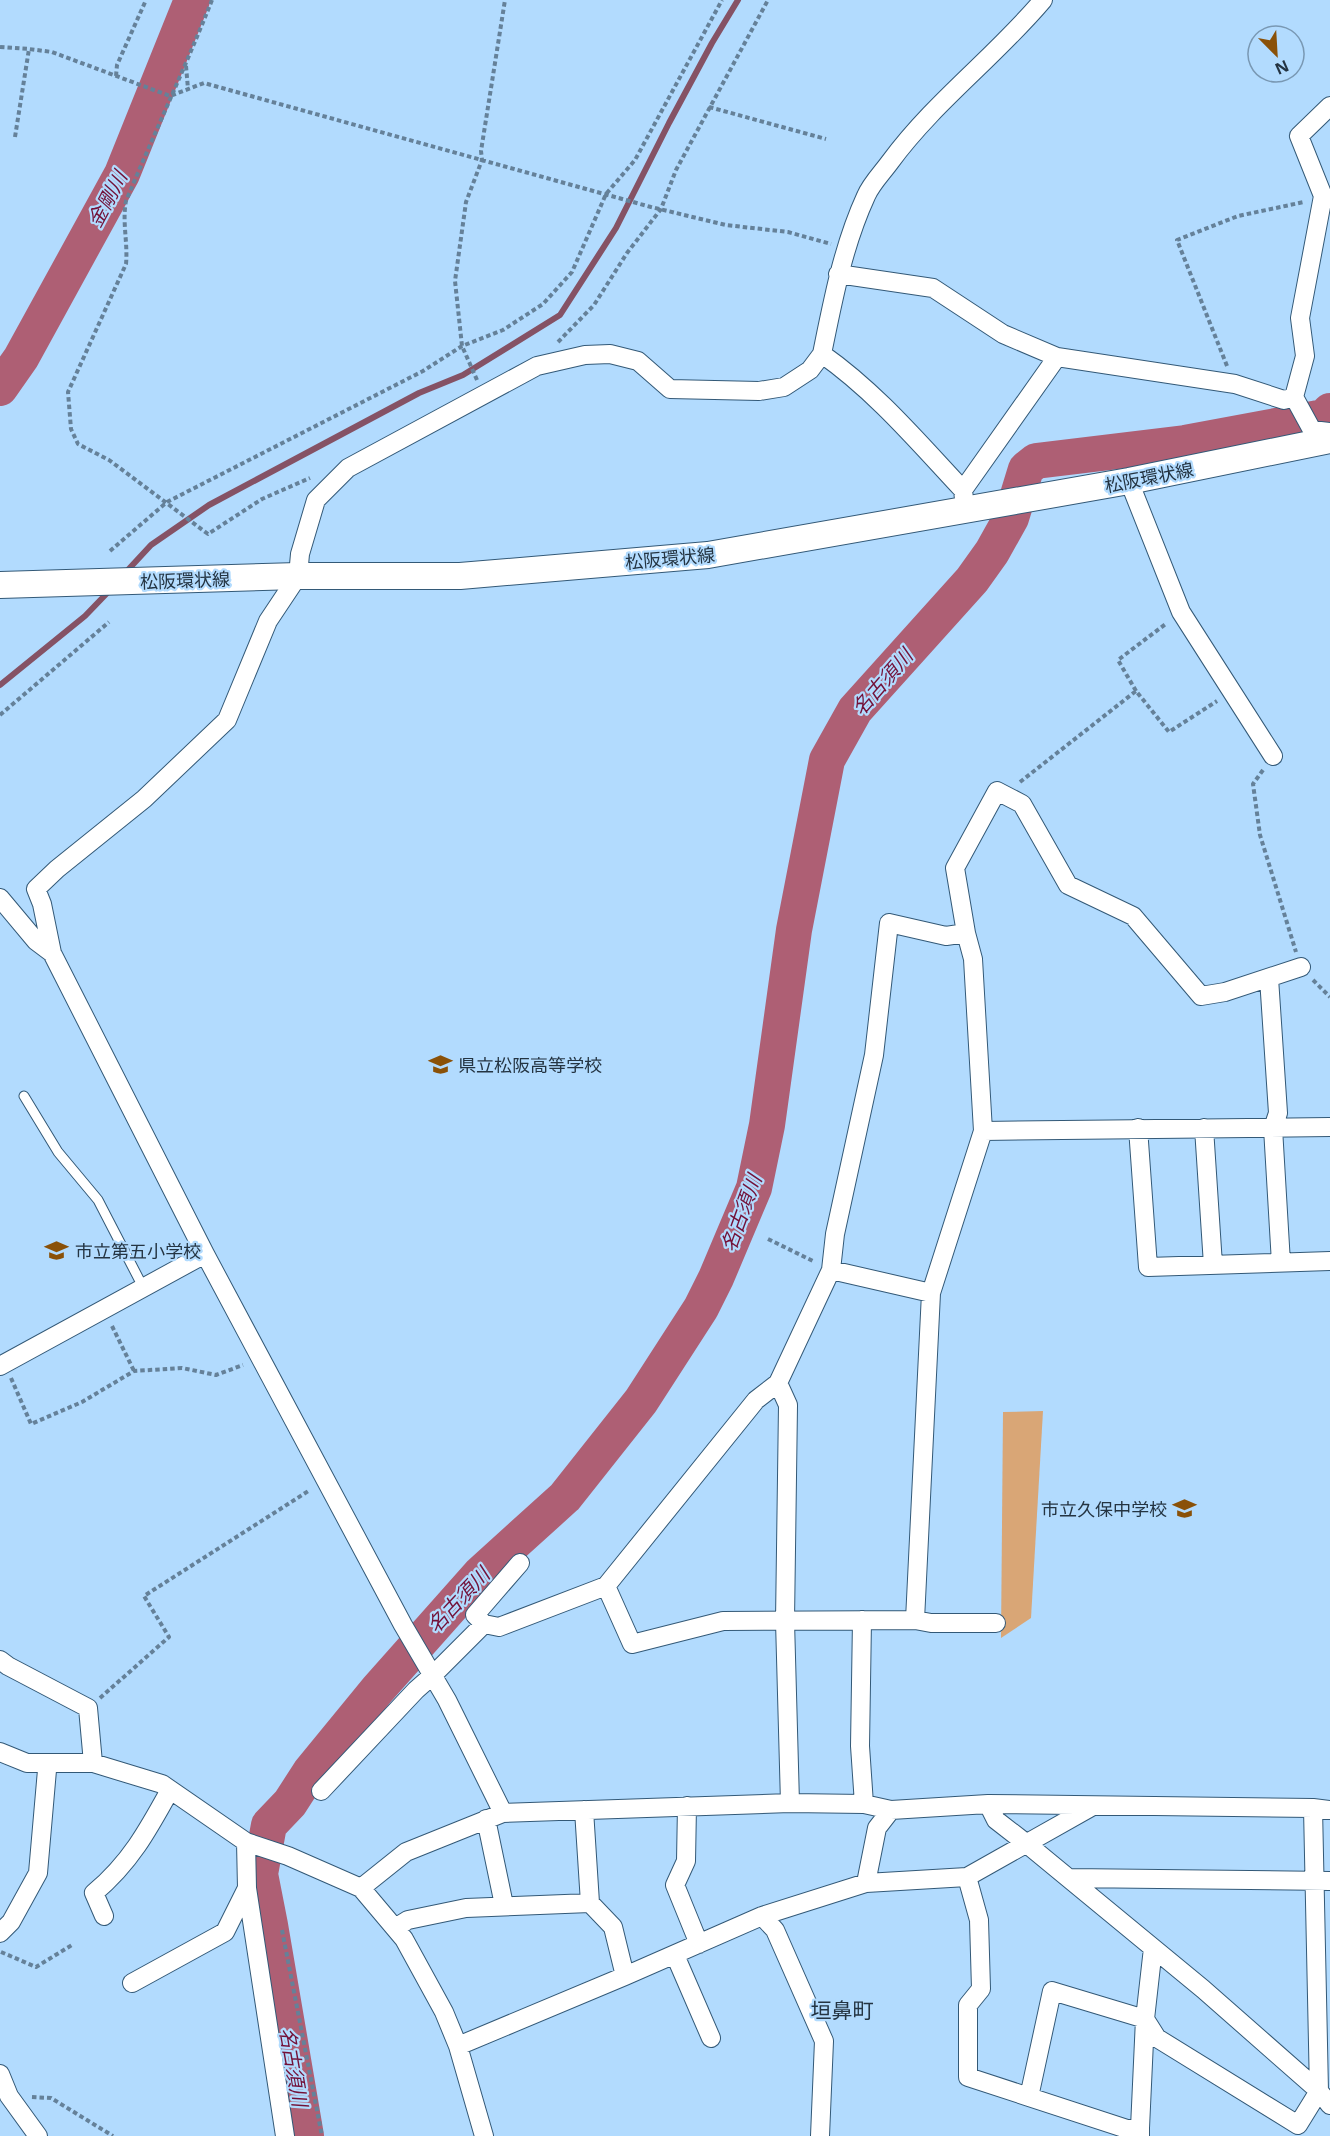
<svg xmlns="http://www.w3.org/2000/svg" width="1330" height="2136" font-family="'Noto Sans','Noto Sans JP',sans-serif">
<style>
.green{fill:#d9a676}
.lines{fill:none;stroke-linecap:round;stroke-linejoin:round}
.stream{stroke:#855265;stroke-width:6}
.river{stroke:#ae5f74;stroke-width:36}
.lane-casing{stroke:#335977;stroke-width:11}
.street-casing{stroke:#335977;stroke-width:20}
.secondary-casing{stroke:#335977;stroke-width:28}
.path{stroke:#658199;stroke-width:4;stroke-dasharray:4.5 3;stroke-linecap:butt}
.lane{stroke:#fff;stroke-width:9}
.street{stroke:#fff;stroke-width:18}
.secondary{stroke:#fff;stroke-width:26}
.labels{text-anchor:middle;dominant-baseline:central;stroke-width:4.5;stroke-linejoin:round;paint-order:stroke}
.street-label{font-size:18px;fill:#243442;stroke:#b2dbfe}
.poi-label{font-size:18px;fill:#243442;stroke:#b2dbfe;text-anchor:start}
.water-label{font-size:20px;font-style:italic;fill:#731138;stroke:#b2dbfe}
.quarter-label{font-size:21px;fill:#243442;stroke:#b2dbfe}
</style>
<rect width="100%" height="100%" fill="#b2dbfe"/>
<path class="green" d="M1043 1411 1031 1618 1001 1638 1003 1412Z"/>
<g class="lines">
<path class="stream" d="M126 572 151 545 209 505 419 393 463 375 560 315 616 228 669 123 712 43 738 0
M0 685 85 616 111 589"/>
<path class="river" d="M0 388 21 358 122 174 192 0
M306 2136 270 1925 260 1874 269 1825 290 1803 310 1772 378 1689 481 1573 565 1497 641 1401 701 1308 716 1278 754 1188 767 1125 794 930 827 760 855 710 972 580 992 552 1011 518 1026 469 1036 461 1185 443 1324 417 1330 411"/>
<defs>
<path id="lane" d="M24 1096 58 1152 98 1200 143 1287"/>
<path id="street" d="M1330 106 1299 136 1323 196 1300 318 1305 356 1294 397 1312 430 1330 432
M838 274 933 288 1003 334 1057 357 1235 384 1284 400 1294 397
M1129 481 1181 612 1273 756
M963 490C918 442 876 392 822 354 833 300 843 246 866 196 871 184 882 173 890 162 934 102 995 57 1043 0
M964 499 963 490 1057 357
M0 898 36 941 52 953
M966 933 955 868 997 791 1022 804 1068 885 1133 916 1201 996 1225 992 1301 967
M1269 978 1278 1113 1273 1128 1281 1263
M1138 1128 1148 1267 1330 1261
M1204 1128 1213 1265
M931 1293 983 1131
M0 1366 205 1254
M606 1586 632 1644 723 1621 915 1620 931 1293 831 1270
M862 1620 860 1746 864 1804
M915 1620 931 1623H996
M484 1624 475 1615 520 1563
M0 1660 8 1666 88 1708 93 1763
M0 1752 27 1763H93L162 1784 246 1842 288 1856 361 1888 404 1939 444 2012 458 2046 484 2136
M321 1791 416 1690 433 1675 484 1624 499 1627 606 1586 756 1400 778 1383
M790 1803 785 1621 788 1405 778 1383 831 1270 835 1234 874 1055 889 923 946 936 966 933 973 959 983 1131 1330 1127
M988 1804 996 1820 1027 1844 1203 1989 1319 2091 1330 2105
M687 1806 686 1861 675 1885 699 1944
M584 1810 590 1903
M503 1813 447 1700 403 1625 205 1254 52 953 42 904 36 889 57 869 144 799 227 720 268 621 298 576 300 554 316 500 348 468 537 366 585 355 610 354 638 361 670 389 759 391 784 387 810 370 822 354
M486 1819 504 1905
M246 1842 247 1888 285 2136
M967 1877 979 1920 981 1989 968 2005V2077L1127 2129 1140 2128V2136
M1069 1878 1330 1881
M866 1883 877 1828 891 1810
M361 1888 406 1852 503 1813 790 1803 864 1804 891 1810 988 1804 1313 1808 1330 1810
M104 1916 94 1893C130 1863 148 1830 170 1790
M762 1916 775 1930 824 2041 820 2136
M395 1928 408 1920 466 1908 590 1903 613 1927 625 1976
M0 1933 11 1922 38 1873 47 1770
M1153 1948 1145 2019 1157 2038 1298 2125 1319 2091 1313 1808
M675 1955 711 2038
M132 1983 225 1932 247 1888
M458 2046 625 1976 762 1916 866 1883 967 1877 1093 1806
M0 2074 9 2096 38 2136
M1029 2097 1052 1991 1145 2019 1140 2128"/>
<path id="secondary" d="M0 585 298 576H460L708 555 1129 481 1330 440"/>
</defs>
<use href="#lane" class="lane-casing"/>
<use href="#street" class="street-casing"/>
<use href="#secondary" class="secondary-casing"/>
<path class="path" d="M212 0C185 68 154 134 126 201 122 222 128 243 126 264L68 392 71 429 78 444 109 460 208 534 262 499 310 478
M0 47 29 49
M186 66 188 89
M116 76 117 65 146 0
M709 107 826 139
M15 137 29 49 52 52 170 96 204 83 651 207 726 225 788 232 831 244
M558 342 594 305 627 253 661 209 676 170 768 0
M1227 366 1177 240 1238 216 1304 202
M477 380 462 346 455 281 466 202 482 160 481 151 505 0
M110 551 167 502 423 371 462 346 503 330 543 304 572 272 606 194 635 160 722 0
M1136 691 1118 660 1167 623
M0 715 109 622
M1263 770 1253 784 1260 835 1296 952
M1020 782 1136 691 1169 732 1217 701
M1313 980 1330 997
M768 1239 815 1262
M112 1326 134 1371
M11 1378 31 1424 82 1402 134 1371 182 1368 216 1375 243 1365
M100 1698 169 1637 144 1596 310 1490
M282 1930 322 2136
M1 1952 36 1967 72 1945
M32 2097 51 2098 113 2136"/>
<use href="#lane" class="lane"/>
<use href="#street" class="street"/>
<use href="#secondary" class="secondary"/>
</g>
<defs>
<symbol id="school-bare" viewBox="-9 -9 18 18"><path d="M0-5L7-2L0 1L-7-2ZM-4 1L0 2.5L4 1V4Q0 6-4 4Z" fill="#8a5108" stroke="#b2dbfe" stroke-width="2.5" paint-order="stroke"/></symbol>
</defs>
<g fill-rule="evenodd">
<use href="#school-bare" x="424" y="1048" width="33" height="33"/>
<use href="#school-bare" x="40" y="1234" width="33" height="33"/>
<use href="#school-bare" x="1168" y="1492" width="33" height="33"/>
</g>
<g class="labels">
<g class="street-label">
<text transform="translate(1149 477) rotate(-11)">松阪環状線</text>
<text transform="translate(670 558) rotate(-5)">松阪環状線</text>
<text transform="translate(185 580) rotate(-2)">松阪環状線</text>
</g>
<g class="poi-label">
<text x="458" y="1065">県立松阪高等学校</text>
<text x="75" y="1251">市立第五小学校</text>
<text x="1167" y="1509" text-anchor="end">市立久保中学校</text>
</g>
<g class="water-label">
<text transform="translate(107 199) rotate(-62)">金剛川</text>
<text transform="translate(882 682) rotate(-49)">名古須川</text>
<text transform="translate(741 1213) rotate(-70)">名古須川</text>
<text transform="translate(458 1600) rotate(-47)">名古須川</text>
<text transform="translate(294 2067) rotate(80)">名古須川</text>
</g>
<g class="quarter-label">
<text x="842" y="2010">垣鼻町</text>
</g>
</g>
<g transform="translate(1276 54) rotate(156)"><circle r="28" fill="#b2dbfe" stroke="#7998b3" stroke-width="1.5"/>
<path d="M0-4.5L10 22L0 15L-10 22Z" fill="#8a5108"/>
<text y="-9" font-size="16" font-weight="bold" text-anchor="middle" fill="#243442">N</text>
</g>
</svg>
